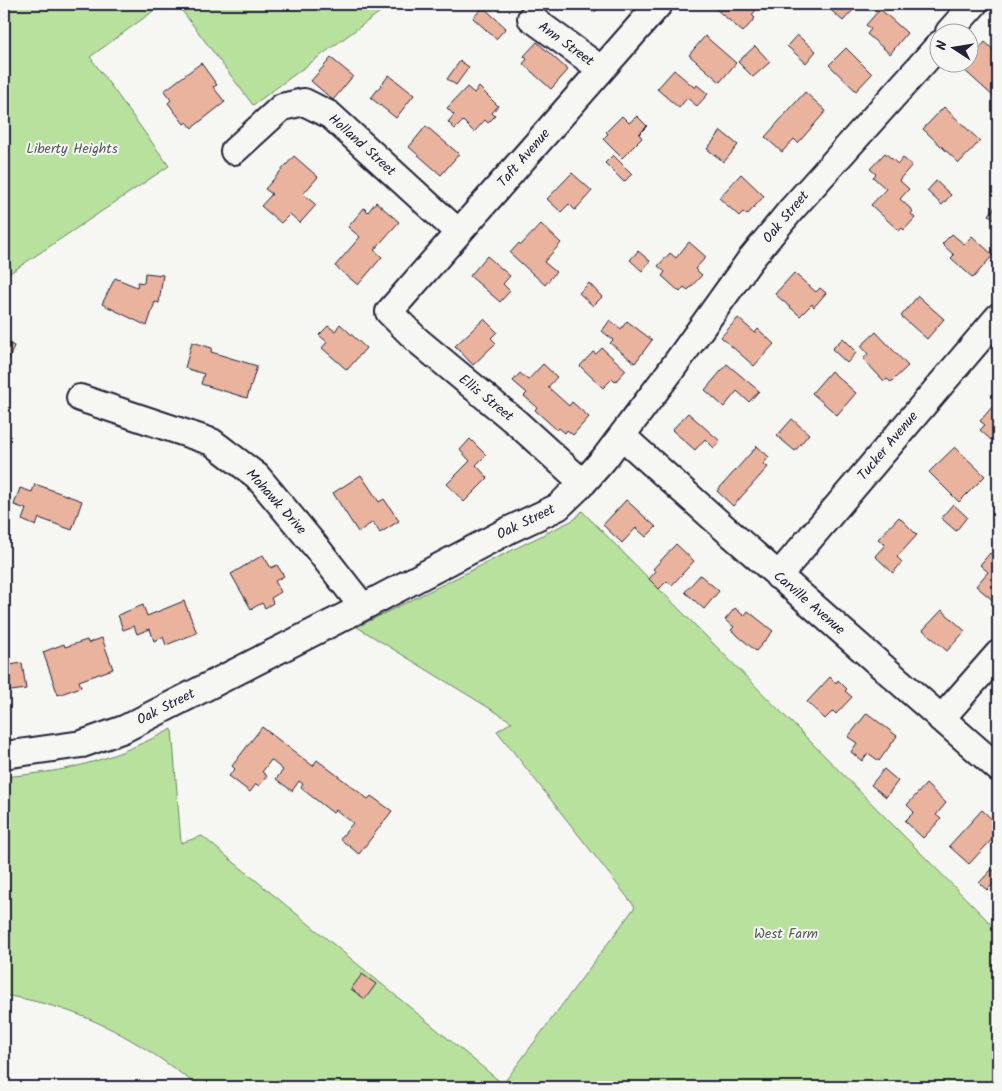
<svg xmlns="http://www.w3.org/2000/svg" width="1002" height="1091" font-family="Kalam,sans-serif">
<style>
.green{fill:#b8e19d;stroke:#6d826c}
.building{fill:#e9b39e;stroke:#22223b}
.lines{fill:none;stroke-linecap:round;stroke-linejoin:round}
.minor-casing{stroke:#22223b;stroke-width:30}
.minor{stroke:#f6f6f2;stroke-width:26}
.labels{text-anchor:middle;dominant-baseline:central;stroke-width:4;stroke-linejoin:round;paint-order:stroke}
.street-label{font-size:14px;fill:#22223b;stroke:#f6f6f2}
.park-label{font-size:14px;fill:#4f5b58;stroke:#f6f6f2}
</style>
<rect width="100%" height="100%" fill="#f6f6f2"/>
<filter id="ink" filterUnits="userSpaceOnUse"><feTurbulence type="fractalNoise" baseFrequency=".02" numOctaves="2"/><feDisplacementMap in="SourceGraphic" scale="10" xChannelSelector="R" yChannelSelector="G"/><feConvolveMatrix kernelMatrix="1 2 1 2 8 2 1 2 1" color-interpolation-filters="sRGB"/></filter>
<g filter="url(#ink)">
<path class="green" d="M4 4H163L90 57 169 166 4 277Z
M177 4H391L253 105Z
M582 511 998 931V1087H199C160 1057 118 1028 71 1012 49 1004 26 999 4 995V777C33 774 64 771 92 762 120 754 146 742 172 729L181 843 202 836 503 1084 635 907 497 731 512 722 357 627 575 519Z"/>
<path class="building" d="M583 4H602L594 13Z
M710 4H756L759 6 752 15 755 18 743 32Z
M826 4H847L854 9 843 21 825 5Z
M483 7 506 28 496 39 473 18Z
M880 9 907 33 890 54 867 34 871 29 866 25Z
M797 35 816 51 806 63 787 46Z
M705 36 736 63 720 82 689 55Z
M537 42 568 70 551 89 523 64 527 59 524 56Z
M985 42 998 54V92L994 97 962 68 966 62H970V59Z
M755 46 770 62 753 77 738 62Z
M846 48 872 74 856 91 829 65Z
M331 58 353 76 333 100 311 81Z
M460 61 469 67 456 85 447 79Z
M201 63 217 85 213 87 225 102 192 128 187 122 184 124 168 103 171 100 164 91Z
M674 70 695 88 697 85 708 94 697 106 687 98 679 108 657 89Z
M389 75 414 95 396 118 371 98Z
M467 87 474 93 479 87 498 106 492 113 495 116 488 123 485 120 474 132 463 121 455 129 448 122 454 115 447 108Z
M805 92 826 111 798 143 794 139 782 152 765 137Z
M944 107 980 141 959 163 923 129Z
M622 116 629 123 637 116 647 126 639 134 642 138 622 158 603 139 608 134 606 132Z
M426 126 459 154 441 175 409 147Z
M721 131 738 145 724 162 707 149Z
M885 153 898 164 903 158 912 165 899 180 909 189 900 199 913 211 911 214 915 218 904 230 902 228 899 231 871 205 886 189 873 177 876 174 870 169Z
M613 155 632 174 624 182 605 163Z
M294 156 318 177 303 194 316 205 300 223 290 214 281 223 261 206 272 194 265 189Z
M572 173 592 191 575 210 569 204 561 212 547 199Z
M741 174 764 196 747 215 743 212 739 216 719 198Z
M936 181 951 195 942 205 927 191Z
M376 202 399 222 374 250 382 257 358 285 335 266 360 237 348 227 364 208 368 212Z
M998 203V223L989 215Z
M541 224 561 243 544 262 556 272 545 285 510 253 519 243 521 245Z
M952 234 964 244 972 236 993 255 973 278 951 258 954 255 942 244Z
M689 242 706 257 695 269 702 275 688 290 684 287 680 292 662 276 665 272 658 266 670 253 676 258Z
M638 251 650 261 642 271 630 260Z
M487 256 510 276 503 284 510 291 500 302 470 276Z
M145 273 163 275 159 303 155 302 147 326 102 304 115 278 137 287 138 282 144 283Z
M794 273 816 292 820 288 826 293 814 307 812 304 800 316 775 294Z
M589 283 602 297 593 306 579 293Z
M918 296 944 319 927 339 901 316Z
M738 318 755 333 758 329 774 344 754 366 721 337Z
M484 319 497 332 491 338 496 343 473 365 455 346Z
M610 320 621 329 627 321 652 340 635 363 610 343 613 340 602 331Z
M340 324 366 348 347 370 322 348 327 342 319 335 328 326 335 331Z
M876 332 908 366 891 382 887 379 884 381 863 359 868 354 861 346Z
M843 338 857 352 847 363 832 349Z
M4 341 14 346 4 372Z
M192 342 212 348 211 352 257 366 247 398 201 384 204 374 185 368Z
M602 348 626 370 615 382 612 379 603 388 580 366 593 352 596 354Z
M543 364 557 377 548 387 569 406 572 402 589 417 573 435 567 430 565 433 559 428 557 430 535 410 537 407 524 396 527 393 513 381 520 373 528 380Z
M727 364 759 391 749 402 737 391 724 407 705 390Z
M831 371 856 393 837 415 812 393Z
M998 400V437L996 435 991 440 980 430 985 425 980 421Z
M688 413 720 441 714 448 705 439 695 450 672 430Z
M792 419 809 434 795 451 777 436Z
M470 439 486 455 476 465 488 478 464 502 447 484 470 461 460 450Z
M757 446 769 457 763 464 768 467 733 506 717 491Z
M955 447 985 476 959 502 929 472Z
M361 475 379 502 384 499 399 521 380 533 373 522 358 532 333 493Z
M35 484 82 501 72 530 39 518 36 526 22 520 26 509 14 505 20 488 32 492Z
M626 500 656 527 646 537 636 528 622 543 603 525Z
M953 504 967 517 956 531 941 518Z
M899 517 917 535 897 557 902 562 893 573 875 556 885 545 878 539Z
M676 544 694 561 672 585 667 581 659 589 649 579 656 571 653 569Z
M990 553 998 559V600L996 603 976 586 988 572 980 565Z
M263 555 271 568 277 565 284 576 275 581 281 592 271 598 273 603 265 608 262 603 251 609 231 574Z
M700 575 719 591 704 609 685 592Z
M184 601 197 633 166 645 163 637 154 641 150 629 137 634 134 626 123 630 118 615 143 605 147 616Z
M735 608 744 616 748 611 773 631 756 651 731 630 734 627 725 620Z
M942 610 965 631 947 651 923 630Z
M102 638 113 669 79 681 81 687 58 695 43 652 64 644 65 647 87 640 88 643Z
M22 663 26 689 4 692V666Z
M830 677 836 683 838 680 847 689 845 691 852 697 836 714 833 711 825 719 807 702Z
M867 713 897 736 879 761 868 753 862 761 851 752 857 743 848 737Z
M262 727 313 766 317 760 368 799 371 796 392 811 359 854 340 839 353 823 336 810 333 813 301 788 303 784 299 781 292 791 276 779 283 770 271 760 262 772 267 776 259 786 256 784 250 792 229 776 235 769 232 766Z
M884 769 898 781 886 797 871 785Z
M926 784 946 803 936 815 941 819 923 838 905 821 914 812 907 805Z
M982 810 998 825V833L969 864 949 846Z
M992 869 998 875V879L987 890 979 883Z
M362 974 376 984 365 999 351 989Z"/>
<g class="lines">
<defs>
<path id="minor" d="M531 18 601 69
M949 32 974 4
M234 151 282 107 304 102 330 115 458 232
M80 398 212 442 257 476 316 547 363 607
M622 436 730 533 998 768
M583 483 517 423 417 340 389 312 659 4
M778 576 998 317
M941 719 998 654
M4 755 82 744 124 729 363 607 509 530 558 507 583 483 604 459 669 373 750 260 791 210 940 44"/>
</defs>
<use href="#minor" class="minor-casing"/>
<use href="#minor" class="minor"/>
</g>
</g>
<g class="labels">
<g class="street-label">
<text transform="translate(566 44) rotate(36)">Ann Street</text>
<text transform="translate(362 145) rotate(42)">Holland Street</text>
<text transform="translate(524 158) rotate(-49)">Taft Avenue</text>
<text transform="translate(786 217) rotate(-50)">Oak Street</text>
<text transform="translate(486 398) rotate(39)">Ellis Street</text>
<text transform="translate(888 446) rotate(-50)">Tucker Avenue</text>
<text transform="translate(276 502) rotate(48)">Mohawk Drive</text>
<text transform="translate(526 522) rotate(-26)">Oak Street</text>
<text transform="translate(809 603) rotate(41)">Carville Avenue</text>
<text transform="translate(166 707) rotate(-27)">Oak Street</text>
</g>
<g class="park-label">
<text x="72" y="149">Liberty Heights</text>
<text x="786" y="934">West Farm</text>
</g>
</g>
<rect width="1002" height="1091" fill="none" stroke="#f6f6f2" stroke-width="20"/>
<rect x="10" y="10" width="982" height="1071" fill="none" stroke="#22223b" stroke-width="2" filter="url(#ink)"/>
<g transform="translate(954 48) rotate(282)"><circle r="24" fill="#f6f6f2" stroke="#a1a1a9"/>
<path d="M0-4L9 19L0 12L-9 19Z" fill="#22223b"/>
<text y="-8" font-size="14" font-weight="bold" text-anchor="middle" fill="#22223b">N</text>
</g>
</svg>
